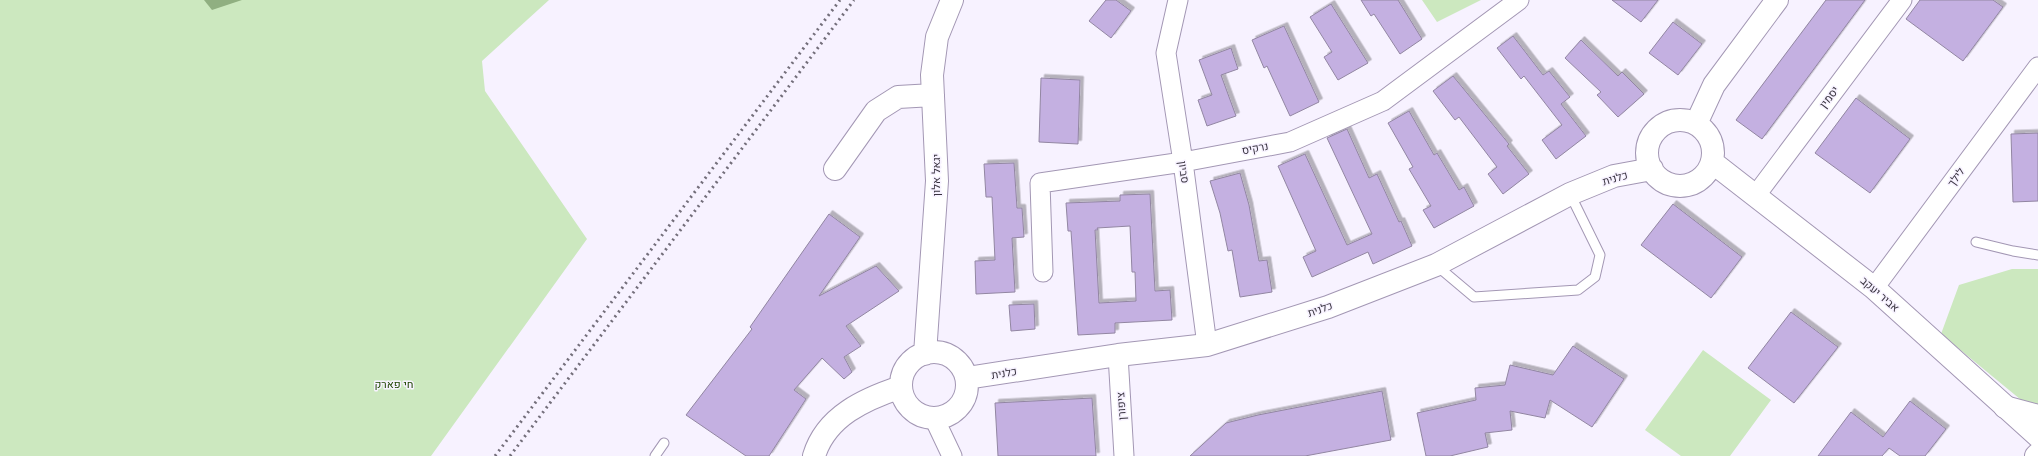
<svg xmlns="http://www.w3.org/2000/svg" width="2038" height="456" font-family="'DM Sans',Heebo,sans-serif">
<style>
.green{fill:#cce8bf}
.water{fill:#90af81}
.building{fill:#c4b0e1;stroke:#9286a2;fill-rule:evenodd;filter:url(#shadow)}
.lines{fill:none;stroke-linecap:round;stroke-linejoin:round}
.service-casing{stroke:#a397b4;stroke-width:11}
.minor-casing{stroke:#a397b4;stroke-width:21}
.tertiary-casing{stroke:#a397b4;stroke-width:24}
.secondary-casing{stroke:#a397b4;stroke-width:24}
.service{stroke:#fff;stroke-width:9}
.minor{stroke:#fff;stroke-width:19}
.tertiary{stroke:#fff;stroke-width:22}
.secondary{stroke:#fff;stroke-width:22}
.rail{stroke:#736e7a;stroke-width:3;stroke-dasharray:2 4;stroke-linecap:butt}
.labels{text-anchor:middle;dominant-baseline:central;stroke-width:3;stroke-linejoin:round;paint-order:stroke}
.street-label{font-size:11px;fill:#38333f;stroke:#f7f2ff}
.park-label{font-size:11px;fill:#1e4500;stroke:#f7f2ff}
</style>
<defs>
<filter id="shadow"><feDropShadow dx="3.5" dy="-3.5" stdDeviation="0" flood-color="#0004"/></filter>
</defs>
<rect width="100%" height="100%" fill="#f7f2ff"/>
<path class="green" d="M0 0H549L482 61 485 91 587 239 431 456H0Z
M1422 0H1481L1437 22Z
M2012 269H2038V405L2026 404 1941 334 1959 285Z
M1703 350 1771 400 1730 456H1681L1645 430Z"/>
<path class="water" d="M204 0H242L212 10Z"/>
<path class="building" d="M1106 0H1116L1131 11 1111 38 1089 21Z
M1361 0H1398L1422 39 1400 54 1374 14 1371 16Z
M1612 0H1658L1641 22Z
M1826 0H1865L1762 139 1736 120Z
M1920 0H1993L2003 7 1963 61 1906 19Z
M1331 4 1368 63 1338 80 1324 57 1332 52 1310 17Z
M1673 22 1702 44 1678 75 1649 53Z
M1284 26 1319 102 1290 116 1267 66 1264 68 1252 40Z
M1513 36 1543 75 1549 71 1570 97 1561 104 1586 136 1556 159 1542 140 1562 125 1524 76 1521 79 1497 48Z
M1581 40 1618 76 1622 72 1644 94 1618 117 1597 95 1601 92 1565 58Z
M1231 48 1238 69 1221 75 1236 116 1207 126 1198 100 1212 95 1199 60Z
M1453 76 1509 144 1507 146 1529 174 1503 194 1488 174 1497 167 1459 117 1455 120 1433 91Z
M1041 78 1080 80 1078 144 1039 142Z
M1856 98 1910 139 1870 193 1815 153Z
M1409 111 1434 155 1437 153 1459 190 1464 187 1474 206 1434 228 1423 210 1431 206 1409 169 1413 167 1388 123Z
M1347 129 1369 178 1377 174 1399 222 1401 221 1412 246 1373 264 1368 252 1312 277 1303 257 1316 251 1278 166 1305 154 1347 245 1372 234 1327 138Z
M2038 133V201L2013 202 2011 134Z
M1014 163 1017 208H1022L1024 237 1012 238 1015 292 976 294 975 261 995 260 992 197H986L984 164Z
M1240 173 1249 205 1259 261 1267 260 1272 292 1240 297 1232 250 1228 251 1220 213 1210 181Z
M1150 194 1155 291 1170 290 1172 320 1115 323V333L1078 335 1071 231H1068L1066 203 1120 201V195ZM1130 226 1132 272H1135L1136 301 1099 303 1095 230H1098L1097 228Z
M1673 204 1742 257 1711 298 1641 245Z
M829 214 860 237 819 296 876 266 899 291 846 326 861 346 844 357 852 372 844 379 822 358 794 390 806 399 769 456H746L686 415 752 329 750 327Z
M1034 304 1035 329 1011 331 1009 305Z
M1791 312 1838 347 1794 403 1748 368Z
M1573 346 1624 379 1592 427 1550 400 1545 418 1510 411 1512 430 1485 433 1488 447 1450 456H1426L1417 413 1476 400 1475 388 1505 385 1510 365 1553 375Z
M1382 391 1391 440 1305 456H1190L1226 423 1258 415Z
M1092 398 1096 456H998L995 403Z
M1910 401 1946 429 1925 456H1900L1889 448 1882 456H1818L1851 412 1883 437Z"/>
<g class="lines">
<defs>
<path id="service" d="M1976 242 2013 251 2038 255
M1436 265 1474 297 1578 290 1595 277 1600 255 1570 194
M655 456 664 443"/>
<path id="minor" d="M1178 0 1166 53 1183 162 1207 345
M1756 195 1902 0
M1043 272 1040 183 1183 162 1290 142 1383 101 1519 0
M1874 288 2038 67
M1118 355 1124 456
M934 418 952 456"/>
<path id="tertiary" d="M1647 153a33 33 0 1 1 66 0a33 33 0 1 1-66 0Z
M1696 124 1714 85 1777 0
M1712 162 1874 288 2038 436
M835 169 876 111 898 97 933 95
M901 385a33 33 0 1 1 66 0a33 33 0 1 1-66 0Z
M925 354 937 181 932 75 937 37 952 0
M967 378 1118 355 1207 345 1328 307 1436 265 1570 194 1614 176 1652 169
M814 456C826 416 865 399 901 387"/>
<path id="secondary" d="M2005 407 2038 416
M2036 456 2038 454"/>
</defs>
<use href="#service" class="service-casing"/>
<use href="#minor" class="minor-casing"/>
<use href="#tertiary" class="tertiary-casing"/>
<use href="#secondary" class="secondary-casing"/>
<use href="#service" class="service"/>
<use href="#minor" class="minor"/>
<use href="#tertiary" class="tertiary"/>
<use href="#secondary" class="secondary"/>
<path class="rail" d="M495 456 840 0
M510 456 854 0"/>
</g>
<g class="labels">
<g class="street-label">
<text transform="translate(1829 97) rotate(-53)">יסמין</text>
<text transform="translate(1255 148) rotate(-11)">נרקיס</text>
<text transform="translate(1184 172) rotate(82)">סביון</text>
<text transform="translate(936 175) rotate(-90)">יגאל אלון</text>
<text transform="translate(1956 177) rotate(-54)">לילך</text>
<text transform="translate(1615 178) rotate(-16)">כלנית</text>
<text transform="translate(1880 294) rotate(41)">אביר יעקב</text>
<text transform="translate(1320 309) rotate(-19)">כלנית</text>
<text transform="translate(1004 373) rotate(-9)">כלנית</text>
<text transform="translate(1121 406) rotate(-94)">ציפורן</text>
</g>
<g class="park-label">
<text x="394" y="384">חי פארק</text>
</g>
</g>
</svg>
